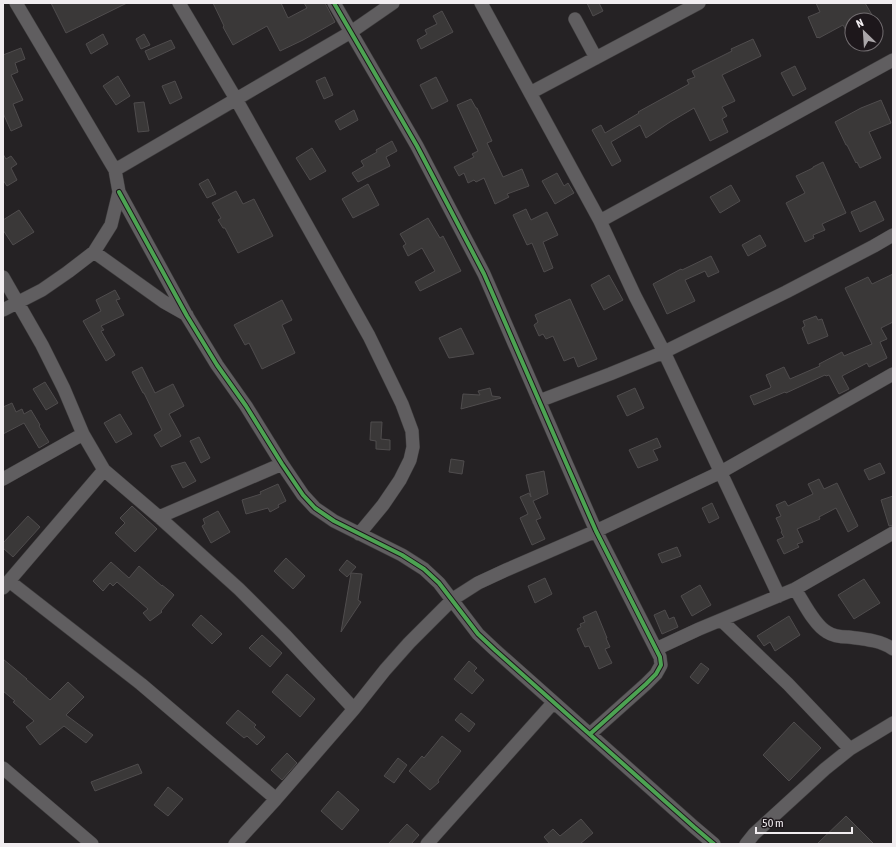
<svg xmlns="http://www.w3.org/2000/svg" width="896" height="847" font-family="'Asap Condensed',sans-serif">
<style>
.building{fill:#3a3838;stroke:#4f4c4d}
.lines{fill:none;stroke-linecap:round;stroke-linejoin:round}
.minor-casing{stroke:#3f3d3e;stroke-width:14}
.minor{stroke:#605e60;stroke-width:13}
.cycleway-casing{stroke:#1d171b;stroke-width:6}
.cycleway{stroke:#4ca352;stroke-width:4}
</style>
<rect width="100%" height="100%" fill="#252224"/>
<path class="building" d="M51 3H127L66 33Z
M213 3H281L288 18 307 8 304 3H325L335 22 303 40 280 51 267 26 233 45 223 27 224 26Z
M587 3H599L603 11 593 16Z
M816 3H865L875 20H852V41L843 25 819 38 818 37 817 38 808 17 820 12Z
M442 11 453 32 421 49 417 40 427 34 425 30 437 24 433 16Z
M103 34 108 44 91 54 86 44Z
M144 34 150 45 141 49 136 39Z
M753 39 761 56 722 75 735 101 722 107 727 116 722 119 728 132 710 141 694 108 670 122 646 138 640 125 611 142 621 161 612 166 592 130 601 125 605 133 639 113 638 112 689 84 687 80 695 77 692 71 732 51 731 49Z
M171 40 175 48 149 60 145 51Z
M21 48 25 59 15 63 18 72 11 75 23 100 13 104 22 126 11 131 3 113V55Z
M795 66 806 89 793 96 781 73Z
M118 76 130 96 116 105 103 86Z
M325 77 333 95 324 99 316 81Z
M436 77 448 101 432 109 420 85Z
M175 81 182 98 170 104 162 86Z
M471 99 476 108H477L492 141 487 143 503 177 522 169 529 186 507 194 509 197 495 204 484 178 476 182 474 180 468 183 464 173 459 176 454 167 474 157 472 154 478 151 457 105Z
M881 100 891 123 869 132 881 158 860 168 857 162 856 163 847 145H846L835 122 861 108Z
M144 102 149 131 138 132 134 103Z
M354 110 358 120 340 130 335 121Z
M392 141 397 151 386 157 390 166 358 182 352 173 364 166 361 161 377 152 376 150Z
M312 148 326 171 310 180 296 158Z
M3 154 6 159 11 156 17 164 11 168 17 180 7 186 3 180Z
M823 162 846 213 822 224 825 230 813 235 814 238 805 242 786 203 805 193 796 176 813 168V167Z
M557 173 564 186 568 183 574 193 555 204 542 181Z
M208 179 216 194 207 198 199 184Z
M368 184 379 205 353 218 342 199Z
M731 185 740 201 720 213 710 197Z
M236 191 243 204 254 199 273 236 238 253 225 228H223L218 220 221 218 212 203Z
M875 201 884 220 860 232 851 212Z
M526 209 531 220 547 212 558 235 543 242 553 268 544 272 532 243 527 245 513 215Z
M19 210 34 232 13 245 3 230V220Z
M428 218 440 238 443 236 461 271 420 291 415 282 435 271 422 248 408 256 403 246 406 244 400 234Z
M760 235 766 246 748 256 742 245Z
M711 256 719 272 708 277 705 271 685 280 695 301 667 314 653 284 681 269 682 270Z
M893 274V322L881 328 887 339 880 342 887 358 869 367 867 363 842 376 849 389 839 394 829 375 826 376 825 375 786 393 785 392 754 405 750 396 770 388 771 387 766 375 784 367 790 379 820 366 819 364 842 352 844 356 872 344 845 288 868 277 872 284Z
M609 275 623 300 604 310 591 285Z
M115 290 120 299 116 300 124 315 101 326 104 330 101 331 115 355 106 361 83 321 101 311 96 300Z
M570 299 597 359 578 367 574 357 564 361 553 336 546 339 543 334 539 336 534 325 538 322 535 315Z
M282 300 292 320 282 325 295 353 262 369 249 343 245 345 234 325Z
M816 316 818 320 822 319 828 336 808 344 802 328 805 326 803 321Z
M461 328 474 354 449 358 439 338Z
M142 367 155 393 173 384 184 406 169 414 181 436 161 447 154 435 162 430 144 393H143L132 372Z
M45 382 58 403 46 410 33 389Z
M490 388 492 396 500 397 501 398 461 409 463 394 480 395 478 391Z
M635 388 644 408 627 416 617 396Z
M12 403 16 412 22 409 24 414 31 410 40 425 39 426 49 442 39 448 24 423 3 434V407Z
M120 414 132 434 116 443 104 423Z
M371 422H382L381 439 390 440V450L376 449V441L370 440Z
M199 437 210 458 201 463 190 441Z
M657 438 661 447 653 450 658 460 638 468 629 450Z
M451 459 464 461 462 474 449 472Z
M185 462 196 481 183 488 171 466Z
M880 463 885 473 869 480 864 470Z
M544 471 548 494 533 501 541 518 536 520 545 539 532 545 520 518 528 514 520 497 529 493 531 497 526 475Z
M819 479 824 489 837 483 858 526 848 532 836 508 819 517 820 519 797 529 803 542 797 544 799 547 784 554 777 540 784 537 781 532 782 531 776 518 781 516 776 505 785 501 788 506 813 494 808 484Z
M278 484 286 501 278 505 279 507 270 512 268 508 246 514 242 500 261 494 260 492Z
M893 496V525L889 526 881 500Z
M712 503 719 518 709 523 702 508Z
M132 506 157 529 135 552 115 533 125 523 120 518Z
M218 511 230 532 211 543 202 526 205 524 203 519Z
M28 516 40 527 13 557 3 548V543Z
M677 547 681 556 662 563 658 554Z
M286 558 305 576 293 589 274 571Z
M347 560 356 567 347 577 339 570Z
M111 562 129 578 139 566 162 586V585L172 593 174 595 161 611 162 612 150 621 143 613 148 609 117 582 113 586 110 583 103 591 93 581Z
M351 573 362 574 358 600 361 602 341 632Z
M545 578 552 594 535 603 528 586Z
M864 579 880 603 854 619 838 595Z
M700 585 711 605 692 616 681 596Z
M665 610 669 619 674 617 678 627 662 634 654 615Z
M596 611 607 638H606L610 647 605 649 612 663 599 669 589 646 585 647 577 629 581 627 580 624 585 622 583 617Z
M201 615 222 634 212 644 192 625Z
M789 616 800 635 775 651 770 642 764 646 757 636Z
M262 635 282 653 270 667 249 648Z
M3 659 27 679H26L50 700 68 682 84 697 66 715 93 735 86 743 64 726 40 745 26 727 34 721 13 702 15 701 3 691Z
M469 661 477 668 474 671 484 680 472 694 454 679Z
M701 663 709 669 698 684 690 677Z
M287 674 315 699 300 717 272 692Z
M238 710 256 725 254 727 265 737 257 745 247 736 244 738 226 723Z
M461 713 475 724 469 732 455 720Z
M794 722 821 748 789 781 763 755Z
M442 736 461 751 438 780 439 782 430 790 409 771 422 756 424 758Z
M287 753 297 763 282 780 271 770Z
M398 758 407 765 394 783 384 776Z
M138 764 142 773 95 791 91 782Z
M168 787 183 799 168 816 154 805Z
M338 791 359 810 342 830 321 811Z
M846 816 874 844H817Z
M581 819 593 833 580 844H550L544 837 553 829 560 836Z
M407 824 419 835 411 844H388Z"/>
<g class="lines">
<defs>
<path id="minor" d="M179 3 236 99 369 336 402 404 412 431 413 447 410 460 400 480 383 505 359 534
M334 3 417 146 484 274 567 465 596 531 660 657 661 665 656 674 646 684 590 734
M481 3 600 221 635 296 664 352 779 596
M575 19 596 58
M530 93 699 3
M115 170 351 32 393 3
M119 192 187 316 217 365 246 406 282 464 303 495 315 508 334 521 402 555 424 569 439 583 478 634 495 650 694 827 714 844
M600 221 893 60
M94 252 164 302 187 315
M3 277 42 345 64 389 83 434 104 470 159 517 239 589 285 635 354 709
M3 310 42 290 68 272 94 252 111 225 119 192 115 170 16 3
M539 401 610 374 664 352 786 292 874 246 893 235
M3 479 83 434
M159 517 282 464
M9 581 141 684 276 799
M3 588 104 470
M795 589C803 601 814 625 827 632 833 636 840 637 848 637 863 639 880 640 893 649
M721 620 788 684 850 749
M656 649 699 629 795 589 893 533
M3 768 92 844
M235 844 276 799 354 709 385 670 409 643 453 599 478 583 506 570 596 531 721 472 893 374
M427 844 553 703
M746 844 754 834 825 769 850 749 893 723"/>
</defs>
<use href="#minor" class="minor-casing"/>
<use href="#minor" class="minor"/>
<defs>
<path id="cycleway" d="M334 3 417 146 484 274 567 465 596 531 660 657 661 665 656 674 646 684 590 734
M119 192 187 316 217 365 246 406 282 464 303 495 315 508 334 521 402 555 424 569 439 583 478 634 495 650 694 827 714 844"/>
</defs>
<use href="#cycleway" class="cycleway-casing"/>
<use href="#cycleway" class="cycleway"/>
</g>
<rect width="896" height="847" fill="none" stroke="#f1edf0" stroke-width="8"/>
<g transform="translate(864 32) rotate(335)"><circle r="19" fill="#1d171b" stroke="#726d70"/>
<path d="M0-3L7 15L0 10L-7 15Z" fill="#aaa6a9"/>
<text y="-6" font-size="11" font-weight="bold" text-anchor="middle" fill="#f1edf0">N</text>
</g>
<path d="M756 827v6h96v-6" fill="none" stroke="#f1edf0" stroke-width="2"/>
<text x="762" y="827" font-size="12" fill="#f1edf0" stroke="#1d171b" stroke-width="3" paint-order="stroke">50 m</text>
</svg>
